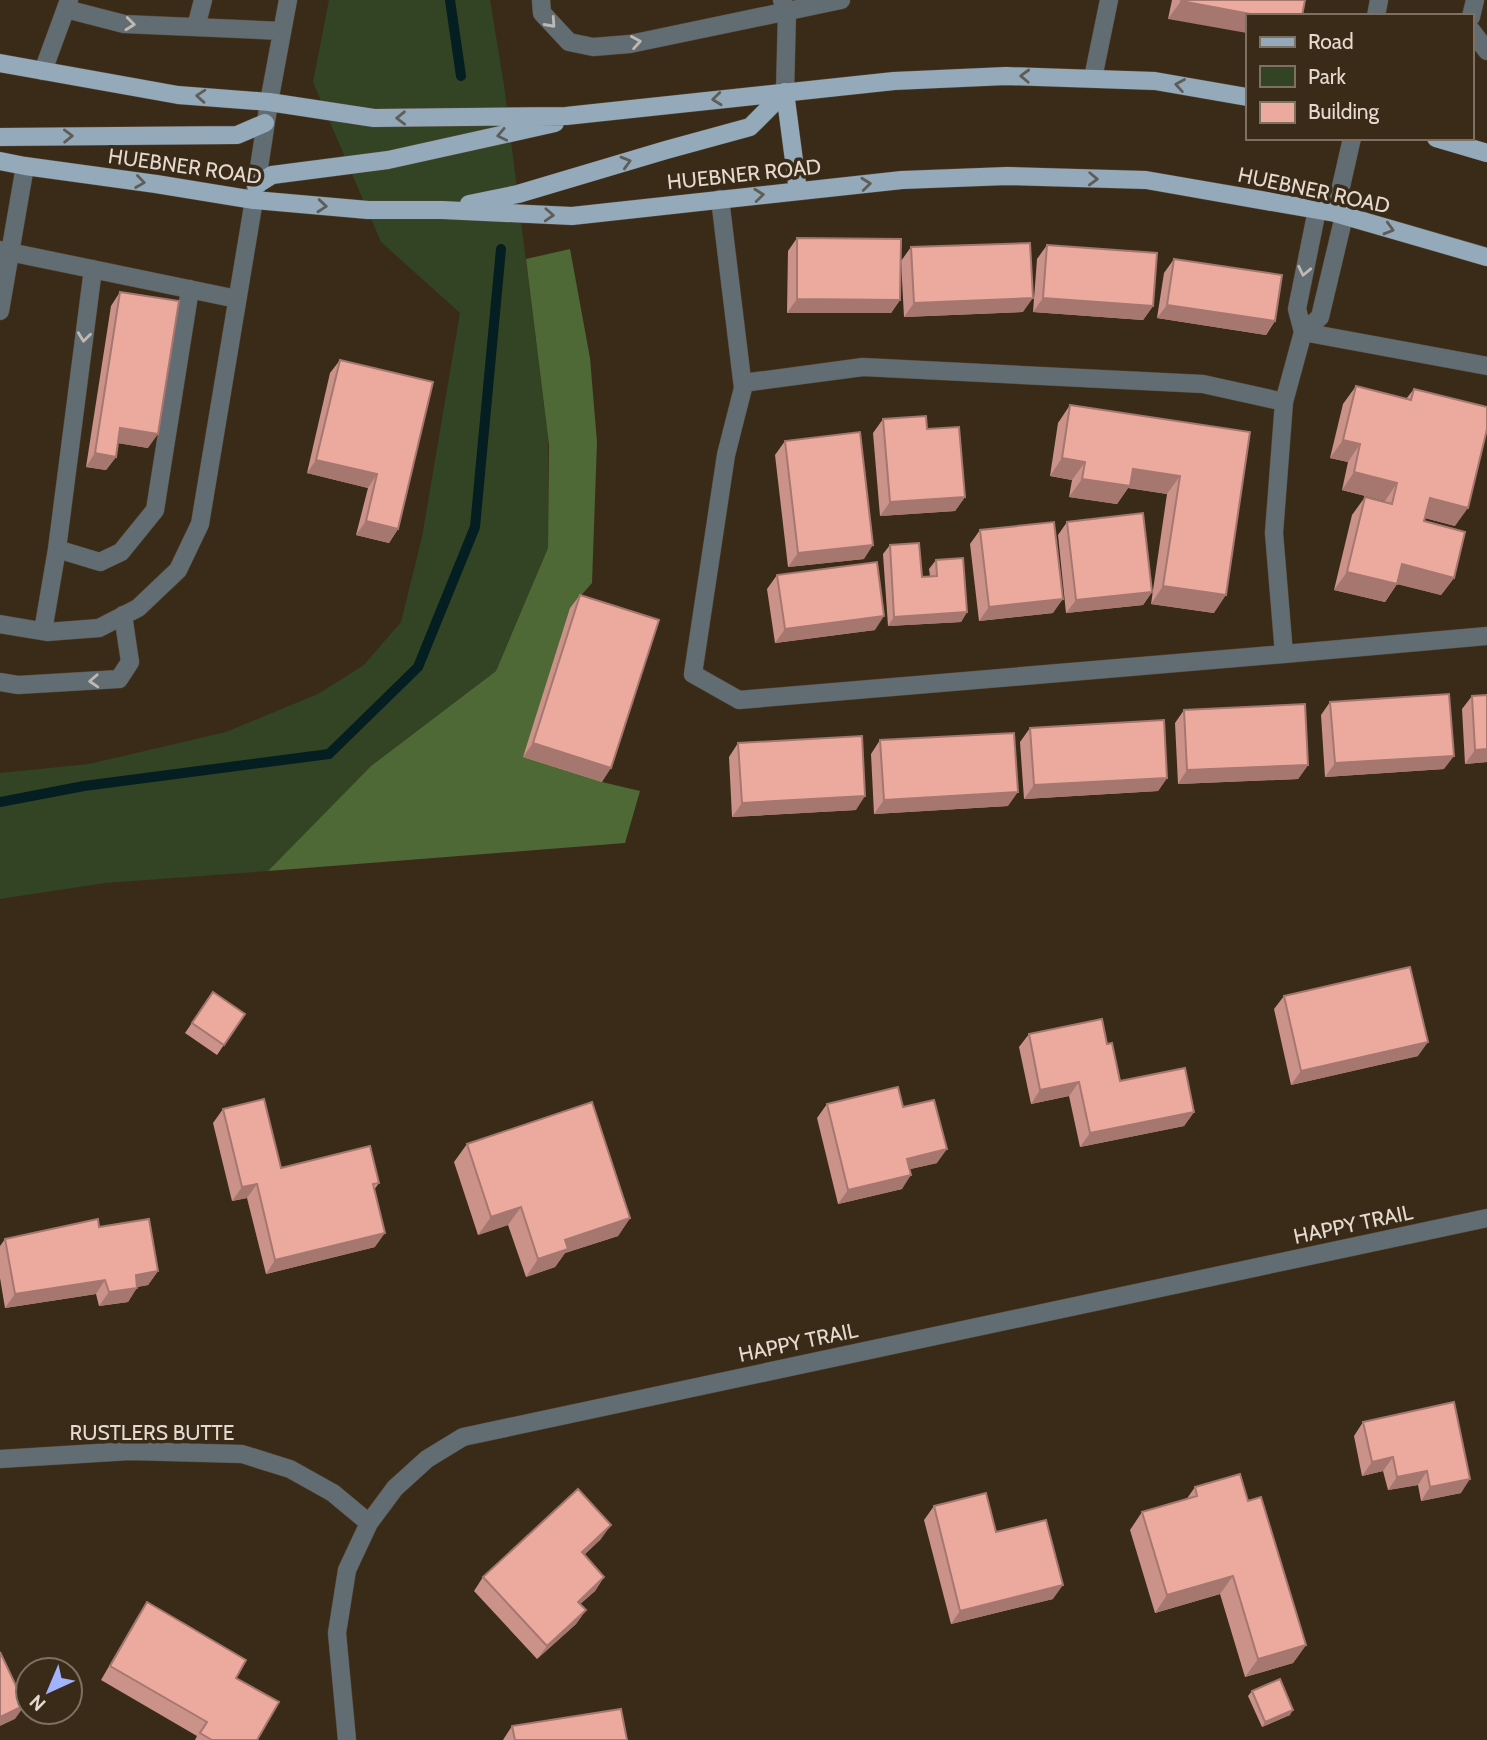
<svg xmlns="http://www.w3.org/2000/svg" width="1487" height="1740" font-family="Cabin,sans-serif">
<style>
.green{fill:#324423}
.forest{fill:#4e6836}
.lines{fill:none;stroke-linecap:round;stroke-linejoin:round}
.stream{stroke:#041e22;stroke-width:10}
.minor-casing{stroke:#554735;stroke-width:19}
.major-casing{stroke:#554735;stroke-width:19}
.minor{stroke:#626c73;stroke-width:18}
.major{stroke:#94a9b9;stroke-width:18}
.wall{fill:#cb9289}
.shaded-wall{fill:#a5776f}
.building{fill:#ecaa9f;stroke:#a5776f;stroke-width:2}
.oneway{stroke:#beb9b3}
.oneway2{stroke:#5e5d58}
.labels{text-anchor:middle;dominant-baseline:central;stroke-width:7;stroke-linejoin:round;paint-order:stroke}
.street-label{font-size:21px;fill:#e5dacf;stroke:#3a2b18}
</style>
<rect width="100%" height="100%" fill="#3a2b18"/>
<path class="green" d="M329 0H490L504 85 548 438V548L496 671 371 766 268 871 105 883 0 899V773L89 764 226 732 318 694 364 665 401 622 422 537 460 313 381 242 313 82Z"/>
<path class="forest" d="M570 249 590 358 597 442 592 583 570 608 602 782 640 791 625 843 268 871 371 766 496 671 548 548 549 445 526 259Z"/>
<g class="lines">
<path class="stream" d="M450 0 461 76
M0 802 84 786 329 754 418 667 475 527 501 249"/>
<defs>
<path id="minor" d="M541 0 542 13 569 42 593 47 630 44 841 0
M782 0 787 12 785 92
M66 9 124 24 282 31
M1376 16 1379 0
M1471 17 1475 0
M196 27 203 0
M1471 30 1487 51
M43 71 69 0
M1093 78 1109 0
M720 199 743 388 726 455 693 674 739 700 1284 654
M1317 210 1297 309 1303 332 1284 402 1274 533 1284 654 1487 636
M1335 213 1352 138
M0 250 237 299
M0 311 25 166
M1303 332 1487 366
M1303 332 1320 317 1344 216
M743 383 863 367 1203 384 1284 402
M57 549 100 562 121 552 155 510 190 289
M0 624 47 632 99 628 138 608 178 570 200 524 254 200 269 102 288 0
M43 631 57 549 93 269
M0 682 18 685 119 679 130 662 123 615
M0 1459 130 1451 242 1454 290 1469 333 1493 369 1523
M347 1740 337 1633 347 1570 369 1523 395 1488 427 1459 463 1437 1487 1218"/>
<path id="major" d="M0 63 178 95 269 102 374 118 566 116 894 81 1006 76 1155 81 1247 97
M785 92 798 191
M0 137 237 135 265 123
M1436 138 1487 153
M0 161 25 166 156 184 254 200 368 210H442L572 216 902 180 1007 176 1146 180 1335 213 1487 257
M256 185 272 175 388 160 555 123
M469 204 518 194 666 150 750 127 785 92"/>
</defs>
<use href="#minor" class="minor-casing"/>
<use href="#major" class="major-casing"/>
<use href="#minor" class="minor"/>
<use href="#major" class="major"/>
</g>
<path class="wall" d="M1172 0H1305L1168 19Z
M797 238 900 300 891 313H787L788 251Z
M1047 245 1153 306 1143 320 1033 312 1037 259Z
M911 247 1023 312 904 317 901 261Z
M1174 259 1275 321 1266 335 1157 318 1164 273Z
M120 292 148 448 118 443 116 457 106 470 86 467 111 306Z
M340 360 398 529 389 543 356 535 368 488 307 473 330 373Z
M1356 386 1406 399 1414 389 1455 526 1425 518 1424 521 1454 578 1441 595 1397 584 1385 602 1334 590 1352 515 1365 497 1384 502 1385 501 1342 490 1348 462 1330 458 1343 404Z
M1070 405 1250 432 1214 613 1151 604 1167 494 1128 488 1117 504 1069 497 1072 480 1050 476 1058 423Z
M883 419 927 429 965 497 955 511 880 516 873 433Z
M785 441 864 559 788 567 775 455Z
M1067 522 1152 592 1143 605 1066 613 1058 535Z
M980 530 1053 613 979 621 970 544Z
M890 545 922 577 930 576 929 569 936 560 967 612 961 622 888 626 883 554Z
M777 575 875 630 775 643 767 589Z
M580 595 602 782 523 757 570 608Z
M1472 696 1487 762 1465 764 1462 709Z
M1330 702 1444 769 1325 777 1321 715Z
M1184 710 1308 765 1298 779 1178 784 1175 723Z
M1030 728 1167 778 1158 791 1024 799 1020 742Z
M880 740 1008 806 874 814 871 754Z
M738 743 856 810 732 817 729 757Z
M213 992 245 1014 217 1055 185 1033Z
M1284 996 1418 1056 1291 1085 1274 1009Z
M1029 1034 1107 1044 1120 1081 1194 1112 1184 1126 1080 1147 1069 1096 1031 1104 1019 1047Z
M827 1104 903 1107 937 1163 910 1169 902 1189 838 1204 817 1118Z
M223 1109 281 1168 379 1183 374 1190 375 1247 266 1274 247 1198 232 1201 213 1123Z
M467 1144 630 1218 618 1236 565 1253 555 1267 526 1277 508 1225 478 1235 454 1162Z
M99 1227 158 1271 148 1285 137 1287 128 1302 99 1306 96 1294 5 1308 0 1278V1246L5 1239Z
M1363 1422 1461 1493 1421 1501 1418 1485 1388 1490 1383 1471 1362 1476 1354 1436Z
M1195 1487 1248 1501 1306 1645 1293 1663 1245 1677 1220 1594 1155 1613 1130 1530 1142 1512 1186 1500Z
M934 1506 996 1532 1053 1599 951 1624 924 1520Z
M601 1539 584 1555 604 1577 595 1591 580 1604 586 1610 576 1624 537 1659 474 1591 483 1577Z
M147 1602 236 1678 257 1740H195L197 1736 101 1680 138 1616Z
M1252 1691 1290 1715 1262 1727 1248 1696Z
M512 1726 627 1740H503Z"/>
<path class="shaded-wall" d="M1181 1 1261 16H1247V33L1168 19Z
M1033 298 1023 312 904 317 914 303Z
M1043 298 1153 306 1143 320 1033 312Z
M797 299 900 300 891 313H787Z
M1167 305 1275 321 1266 335 1157 318Z
M120 428 158 434 148 448 111 442Z
M1343 440 1360 444 1348 462 1330 458Z
M95 453 116 457 106 470 86 467Z
M1062 458 1085 462 1072 480 1050 476Z
M316 460 377 474 368 488 307 473Z
M1133 469 1180 476 1167 494 1128 488 1117 504 1069 497 1082 479Z
M1354 472 1397 483 1385 501 1342 490Z
M965 497 955 511 880 516 890 502Z
M1430 498 1468 508 1455 526 1417 516Z
M366 521 398 529 389 543 356 535Z
M873 545 864 559 788 567 798 553Z
M1402 564 1454 578 1441 595 1390 582Z
M1347 572 1397 584 1385 602 1334 590Z
M1163 586 1226 595 1214 613 1151 604Z
M1152 592 1143 605 1066 613 1076 600Z
M1063 599 1053 613 979 621 989 607Z
M967 612 961 622 888 626 894 617Z
M884 616 875 630 775 643 785 629Z
M533 743 611 768 602 782 523 757Z
M1487 749V762L1465 764 1475 750Z
M1454 756 1444 769 1325 777 1335 763Z
M1308 765 1298 779 1178 784 1187 770Z
M1167 778 1158 791 1024 799 1034 785Z
M1018 792 1008 806 874 814 884 800Z
M865 796 856 810 732 817 742 803Z
M1428 1042 1418 1056 1291 1085 1301 1071Z
M1079 1082 1069 1096 1031 1104 1040 1090Z
M1194 1112 1184 1126 1080 1147 1090 1133Z
M947 1149 937 1163 898 1172 907 1159Z
M911 1175 902 1189 838 1204 848 1190Z
M257 1184 247 1198 232 1201 242 1187Z
M521 1207 508 1225 478 1235 491 1217Z
M630 1218 618 1236 565 1253 555 1267 526 1277 538 1259 565 1240Z
M385 1233 375 1247 266 1274 275 1260Z
M158 1271 148 1285 126 1289 136 1275Z
M105 1280 96 1294 5 1308 15 1294Z
M137 1288 128 1302 99 1306 109 1292Z
M1393 1457 1383 1471 1362 1476 1372 1462Z
M1427 1471 1418 1485 1388 1490 1397 1477Z
M1470 1479 1461 1493 1421 1501 1430 1487Z
M611 1525 601 1539 572 1566 582 1552Z
M1233 1576 1220 1594 1155 1613 1167 1595Z
M604 1577 595 1591 568 1615 578 1602Z
M1063 1585 1053 1599 951 1624 960 1611Z
M586 1610 576 1624 537 1659 547 1646Z
M1306 1645 1293 1663 1245 1677 1258 1659Z
M25 1705 15 1719 0 1726V1717Z
M1293 1710 1290 1715 1262 1727 1265 1722Z"/>
<path class="building" d="M1181 0H1305L1302 16H1261L1181 1Z
M797 238 901 239 900 300 797 299Z
M1030 243 1033 298 914 303 911 247Z
M1047 245 1157 253 1153 306 1043 298Z
M1174 259 1282 275 1275 321 1167 305Z
M120 292 179 301 158 434 120 428 116 457 95 453Z
M340 360 433 382 398 529 366 521 377 474 316 460Z
M1356 386 1411 400 1414 389 1487 407V429L1468 508 1430 498 1424 521 1465 532 1454 578 1402 564 1397 584 1347 572 1365 497 1392 504 1397 483 1354 472 1360 444 1343 440Z
M1070 405 1250 432 1226 595 1163 586 1180 476 1133 469 1130 486 1082 479 1085 462 1062 458Z
M926 416 927 429 959 427 965 497 890 502 883 419Z
M860 432 873 545 798 553 785 441Z
M1143 513 1152 592 1076 600 1067 522Z
M1054 522 1063 599 989 607 980 530Z
M919 543 922 577 937 576 936 560 963 558 967 612 894 617 890 545Z
M877 562 884 616 785 629 777 575Z
M580 595 659 620 611 768 533 743Z
M1449 694 1454 756 1335 763 1330 702Z
M1487 695V749L1475 750 1472 696Z
M1305 704 1308 765 1187 770 1184 710Z
M1164 720 1167 778 1034 785 1030 728Z
M1014 733 1018 792 884 800 880 740Z
M862 736 865 796 742 803 738 743Z
M1410 967 1428 1042 1301 1071 1284 996Z
M213 992 245 1014 224 1045 192 1023Z
M1102 1019 1107 1044 1112 1043 1120 1081 1185 1068 1194 1112 1090 1133 1079 1082 1040 1090 1029 1034Z
M898 1087 903 1107 934 1100 947 1149 907 1159 911 1175 848 1190 827 1104Z
M264 1099 281 1168 370 1146 379 1183 373 1184 385 1233 275 1260 257 1184 242 1187 223 1109Z
M592 1102 630 1218 565 1240 568 1249 538 1259 521 1207 491 1217 467 1144Z
M98 1219 99 1227 149 1219 158 1271 136 1275 137 1288 109 1292 105 1280 15 1294 5 1239Z
M1454 1402 1470 1479 1430 1487 1427 1471 1397 1477 1393 1457 1372 1462 1363 1422Z
M1240 1474 1248 1501 1261 1497 1306 1645 1258 1659 1233 1576 1167 1595 1142 1512 1197 1496 1195 1487Z
M578 1489 611 1525 582 1552 604 1577 578 1602 586 1610 547 1646 483 1577Z
M986 1493 996 1532 1046 1520 1063 1585 960 1611 934 1506Z
M147 1602 246 1660 236 1678 279 1702 257 1740H212L200 1733 207 1722 110 1666Z
M0 1652 25 1705 0 1717Z
M1280 1679 1293 1710 1265 1722 1252 1691Z
M621 1709 627 1740H515L512 1726Z"/>
<defs><path id="oneway-chevron" d="M-2-3.5L2.5 0L-2 3.5" fill="none" stroke-width="1.6" stroke-linecap="round" stroke-linejoin="round" transform="scale(1.75)"/></defs>
<g class="oneway">
<use href="#oneway-chevron" transform="translate(551 23) rotate(48)"/>
<use href="#oneway-chevron" transform="translate(130 24) rotate(6)"/>
<use href="#oneway-chevron" transform="translate(636 42) rotate(-10)"/>
<use href="#oneway-chevron" transform="translate(1304 271) rotate(102)"/>
<use href="#oneway-chevron" transform="translate(84 337) rotate(97)"/>
<use href="#oneway-chevron" transform="translate(94 681) rotate(177)"/>
</g>
<g class="oneway2">
<use href="#oneway-chevron" transform="translate(1025 76) rotate(-178)"/>
<use href="#oneway-chevron" transform="translate(1180 85) rotate(-170)"/>
<use href="#oneway-chevron" transform="translate(201 96) rotate(-176)"/>
<use href="#oneway-chevron" transform="translate(717 99) rotate(174)"/>
<use href="#oneway-chevron" transform="translate(401 118) rotate(179)"/>
<use href="#oneway-chevron" transform="translate(502 135) rotate(168)"/>
<use href="#oneway-chevron" transform="translate(68 136) rotate(-1)"/>
<use href="#oneway-chevron" transform="translate(626 162) rotate(-16)"/>
<use href="#oneway-chevron" transform="translate(1093 179) rotate(2)"/>
<use href="#oneway-chevron" transform="translate(140 182) rotate(8)"/>
<use href="#oneway-chevron" transform="translate(866 184) rotate(-6)"/>
<use href="#oneway-chevron" transform="translate(759 195) rotate(-6)"/>
<use href="#oneway-chevron" transform="translate(322 206) rotate(5)"/>
<use href="#oneway-chevron" transform="translate(549 215) rotate(3)"/>
<use href="#oneway-chevron" transform="translate(1389 229) rotate(16)"/>
</g>
<g class="labels">
<g class="street-label">
<text transform="translate(185 166) rotate(8)">HUEBNER ROAD</text>
<text transform="translate(744 174) rotate(-6)">HUEBNER ROAD</text>
<text transform="translate(1314 190) rotate(12)">HUEBNER ROAD</text>
<text transform="translate(1353 1224) rotate(-12)">HAPPY TRAIL</text>
<text transform="translate(798 1342) rotate(-12)">HAPPY TRAIL</text>
<text x="152" y="1432">RUSTLERS BUTTE</text>
</g>
</g>
<rect x="1246" y="14" width="228" height="126" fill="#3a2b18" stroke="#7e7161" stroke-width="2"/>
<rect x="1260" y="37" width="35" height="10" fill="#94a9b9" stroke="#7e7161" stroke-width="2"/>
<text x="1308" y="49" font-size="21" fill="#e5dacf">Road</text>
<rect x="1260" y="66" width="35" height="21" fill="#324423" stroke="#7e7161" stroke-width="2"/>
<text x="1308" y="84" font-size="21" fill="#e5dacf">Park</text>
<rect x="1260" y="102" width="35" height="21" fill="#ecaa9f" stroke="#7e7161" stroke-width="2"/>
<text x="1308" y="119" font-size="21" fill="#e5dacf">Building</text>
<g transform="translate(49 1691) rotate(224)"><circle r="33" fill="#3a2b18" stroke="#7e7161" stroke-width="2"/>
<path d="M0-5L12 26L0 18L-12 26Z" fill="#a1b3fd"/>
<text y="-10" font-size="19" font-weight="bold" text-anchor="middle" fill="#e5dacf">N</text>
</g>
</svg>
